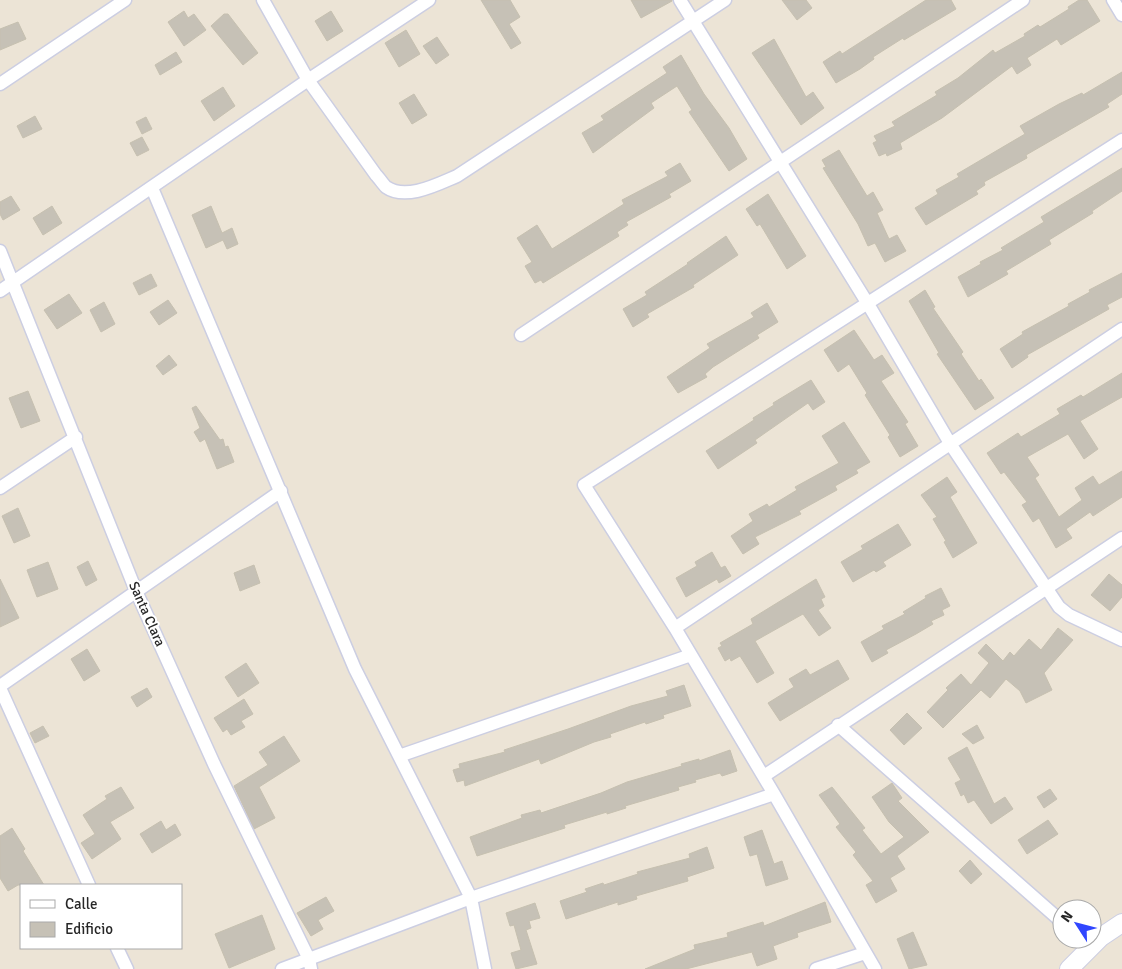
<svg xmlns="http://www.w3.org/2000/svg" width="1122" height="969" font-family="Signika,sans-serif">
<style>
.building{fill:#c6c1b6;stroke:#c6c0b0}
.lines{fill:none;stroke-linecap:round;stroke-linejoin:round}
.street-casing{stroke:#cccee2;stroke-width:15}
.secondary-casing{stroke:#cccee2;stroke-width:20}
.street{stroke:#fff;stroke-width:12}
.secondary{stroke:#fff;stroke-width:18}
.labels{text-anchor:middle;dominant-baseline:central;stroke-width:4;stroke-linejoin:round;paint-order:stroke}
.street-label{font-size:14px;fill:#272727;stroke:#fff}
</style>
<rect width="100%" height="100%" fill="#ece4d6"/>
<path class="building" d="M481 0H510L520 17 509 24 521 43 511 49Z
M631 0H672V1L641 18Z
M782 0H806L812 8 797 20Z
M926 0H951L956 9 904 40 903 38 873 57 874 59 860 69 836 83 823 62 840 51 842 54Z
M1079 0H1087L1100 21 1061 45 1057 39 1027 58 1031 65 1017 74 1012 66 942 118 900 143 902 149 887 156 886 153 879 156 873 143 877 141 874 136 895 126 892 122 937 95 935 92 958 78 993 50 995 53 1025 36 1024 34 1038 25 1040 27 1069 9 1068 7Z
M184 11 188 18 194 14 206 30 184 46 168 22Z
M331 11 343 31 327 41 315 21Z
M224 14H228L258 53 243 65 211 26Z
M18 22 26 39 0 50V29Z
M406 30 420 54 399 67 385 43Z
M437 37 449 55 436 64 423 46Z
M774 39 806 97 813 92 824 108 801 125 752 53Z
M176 52 182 62 160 75 155 65Z
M681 55 704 94 729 128 747 159 729 171 689 112 692 110 677 86 651 103 654 108 593 153 582 133 604 120 601 116 667 73 663 67Z
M1122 72V94L1107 104 1109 107 1026 155 1027 158 984 182 985 185 976 191 978 194 926 225 915 208 938 194 936 190 959 177 957 174 1025 134 1020 126 1059 104 1082 93 1083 95Z
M223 87 235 106 214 121 201 101Z
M414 94 427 115 412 124 399 103Z
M35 116 42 129 23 138 17 126Z
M146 117 152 129 142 134 136 122Z
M142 137 149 150 137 156 130 143Z
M839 150 867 196 873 192 883 210 877 213 889 239 897 235 906 251 885 262 875 243 868 246 858 224 823 168 826 167 822 160Z
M680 163 691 181 669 194 671 197 626 222 628 225 617 232 619 236 543 283 541 280 535 283 525 266 532 262 517 238 537 225 552 249 624 204 622 200 668 176 665 172Z
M1122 168V191L1092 211 1093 213 1049 240 1051 244 1006 271 1008 274 968 297 958 277 981 264 980 262 1003 250 1001 248 1044 222 1041 217Z
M768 194 806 256 787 269 760 224 757 226 746 209Z
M11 196 20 210 3 220 0 214V202Z
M52 206 62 223 43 235 33 218Z
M211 206 222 233 232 228 238 244 227 249 223 240 206 248 192 215Z
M726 236 738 255 693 285 694 287 647 314 649 317 633 327 623 309 647 295 645 292 688 264 687 263Z
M1122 273V297L1107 305 1109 309 1027 355 1028 357 1012 368 1000 349 1023 334 1022 332 1069 306 1068 304 1090 292 1089 290Z
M151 274 157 286 139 295 133 283Z
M925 290 935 307 933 308 963 352 961 354 979 381 981 379 994 398 975 410 937 354 939 353 909 301Z
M69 294 82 313 57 329 44 310Z
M168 300 177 313 159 325 150 312Z
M104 302 115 324 101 332 90 310Z
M767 303 778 322 757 335 759 338 713 367 705 374 707 377 678 393 667 377 710 348 707 344 754 317 751 313Z
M854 330 874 360 882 355 894 373 881 381 908 422 905 424 918 446 900 457 888 437 890 435 865 395 867 393 849 364 838 372 824 350Z
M169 355 177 365 163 375 156 366Z
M1122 373V397L1080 421 1098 449 1084 459 1068 434 1027 457 1039 475 1035 478 1059 517 1082 500 1075 488 1093 476 1099 485 1122 471V497L1093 516 1090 512 1066 529 1072 538 1056 548 1039 518 1033 522 1022 505 1027 502 1004 472 1001 474 987 453 1018 433 1021 437 1060 414 1057 409 1081 395 1083 397Z
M811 380 825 402 813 410 808 403 755 440 757 443 718 469 706 451 754 420 753 418 774 405 773 403Z
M28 391 40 421 21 428 9 398Z
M196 406 220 440 223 439 225 447 228 446 234 462 217 469 205 439 200 442 194 432 200 428 192 408Z
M844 422 870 462 856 470 858 473 835 486 837 490 799 511 801 514 755 537 759 544 743 554 731 536 753 521 749 514 767 504 769 507 797 490 795 487 839 463 822 436Z
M947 477 957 492 950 497 977 543 953 558 944 542 946 541 933 519 937 517 921 495Z
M18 508 30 536 14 543 2 516Z
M898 524 911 545 883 562 886 566 876 572 874 570 853 582 841 562 863 549 861 546Z
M712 552 721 568 725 566 731 576 719 583 717 579 686 597 676 578 697 566 695 562Z
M88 561 97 580 86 586 77 567Z
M48 562 58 589 37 597 27 570Z
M254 565 260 583 240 591 234 573Z
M1109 574 1122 585V597L1110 611 1091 595Z
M0 579 19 618 0 627Z
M816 579 825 597 821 599 824 606 818 610 831 628 819 636 803 614 755 641 774 673 757 683 740 656 731 661 730 658 725 661 718 648 722 646 720 643 753 624 751 619Z
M941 588 950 606 942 610 944 615 931 621 933 624 916 634 886 650 888 653 872 662 861 642 884 629 882 626 905 614 903 612 926 598 925 596Z
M1058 628 1073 640 1044 673 1052 690 1026 703 1020 691 1006 679 990 698 981 690 943 728 927 712 948 690 946 688 961 674 971 685 989 663 978 653 986 644 1003 661 1010 652 1014 656 1029 639 1041 650Z
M87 649 100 671 84 681 71 659Z
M838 660 849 679 780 721 768 703 794 687 789 679 806 669 810 675Z
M246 663 259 683 238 697 225 677Z
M684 685 691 706 663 715 664 718 646 724 645 722 610 734 611 737 594 742 541 764 539 759 465 786 464 780 457 782 453 770 460 768 459 764 505 752 504 750 568 729 631 706 668 696 666 691Z
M147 688 152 697 137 707 131 697Z
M244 699 253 714 241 721 245 727 231 735 227 729 223 732 214 718Z
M907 713 922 728 904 745 890 730Z
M977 725 984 738 973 744 962 734Z
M43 726 49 736 35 743 30 733Z
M284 736 300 761 259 787 275 818 254 829 234 786 268 765 259 752Z
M967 747 994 804 1005 797 1013 809 991 824 974 800 968 803 964 794 961 796 955 783 961 780 948 758Z
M730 750 737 771 722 776 720 773 695 780 696 782 678 787 679 790 625 806 626 808 607 814V812L564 825 565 828 477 856 470 837 522 818 521 815 540 810 541 813 601 793 627 782 682 766 681 764 699 759V761Z
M892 783 902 798 898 801 929 832 897 856 905 869 890 878 897 891 876 903 866 885 873 881 853 855 856 852 836 827 840 824 819 795 832 787 865 828 862 830 881 854 904 837 889 822 872 797Z
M121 787 134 808 110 822 121 839 92 859 81 843 95 834 83 815 107 799 105 796Z
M1050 789 1057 799 1044 808 1037 797Z
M1048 820 1058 834 1027 854 1018 840Z
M161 821 166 830 175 824 181 835 152 853 140 834Z
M12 828 25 849 23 851 44 885H18L8 891 0 878V836Z
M762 830 774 864 782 861 788 879 766 886 757 854 750 856 744 837Z
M707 847 714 868 687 877 688 881 636 896 637 899 618 905V902L566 919 560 901 587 892 585 889 603 883 604 885 638 874 637 872 690 858 689 854Z
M970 860 982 874 971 884 959 871Z
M326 897 334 911 318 920 323 929 311 936 297 913Z
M825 902 831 922 797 933 798 937 773 946 777 959 757 966 752 952 686 969H645L695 949 694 945 728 937 727 933 763 922 764 926Z
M535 903 540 918 529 921 531 928 526 930 537 964 516 969 511 953 521 950 514 925 510 926 506 913Z
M262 915 275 949 229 968 215 934Z
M913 932 927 965 909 969 897 939Z"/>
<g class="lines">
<defs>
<path id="street" d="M263 0 308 80 376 175C379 178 383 184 386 187 406 201 438 184 457 176L725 0
M680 0 868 304 951 445 1059 607 1069 615 1122 640
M1113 0 1122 15
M0 84 125 0
M152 188 355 669 471 898 485 969
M0 251 136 591 214 764 309 959 311 969
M0 291 308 80 429 0
M521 335 1023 0
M0 488 76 437
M675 628 1122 329
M0 686 281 491
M0 688 89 885
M838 725 1062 922
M399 756 691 655
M764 776 1122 538
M117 948 127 969
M282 969 471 898 774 794
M816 969 865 953
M875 969 774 794 675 628 584 485 1122 140"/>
<path id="secondary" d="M1069 969 1101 937 1122 923"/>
</defs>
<use href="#street" class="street-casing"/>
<use href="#secondary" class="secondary-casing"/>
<use href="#street" class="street"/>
<use href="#secondary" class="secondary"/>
</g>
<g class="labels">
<g class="street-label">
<text transform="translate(147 614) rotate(66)">Santa Clara</text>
</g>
</g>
<rect x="20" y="884" width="162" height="65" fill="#ffffff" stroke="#a9a9a9"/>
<rect x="30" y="900" width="25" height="8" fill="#ffffff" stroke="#a9a9a9"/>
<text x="65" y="909" font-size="15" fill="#272727">Calle</text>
<rect x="30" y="922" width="25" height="15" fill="#c6c1b6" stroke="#a9a9a9"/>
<text x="65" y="934" font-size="15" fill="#272727">Edificio</text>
<g transform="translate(1077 924) rotate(306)"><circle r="24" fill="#ffffff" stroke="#a9a9a9"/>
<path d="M0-4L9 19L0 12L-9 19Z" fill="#3046ff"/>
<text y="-8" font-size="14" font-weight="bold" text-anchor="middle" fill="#272727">N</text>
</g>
</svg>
